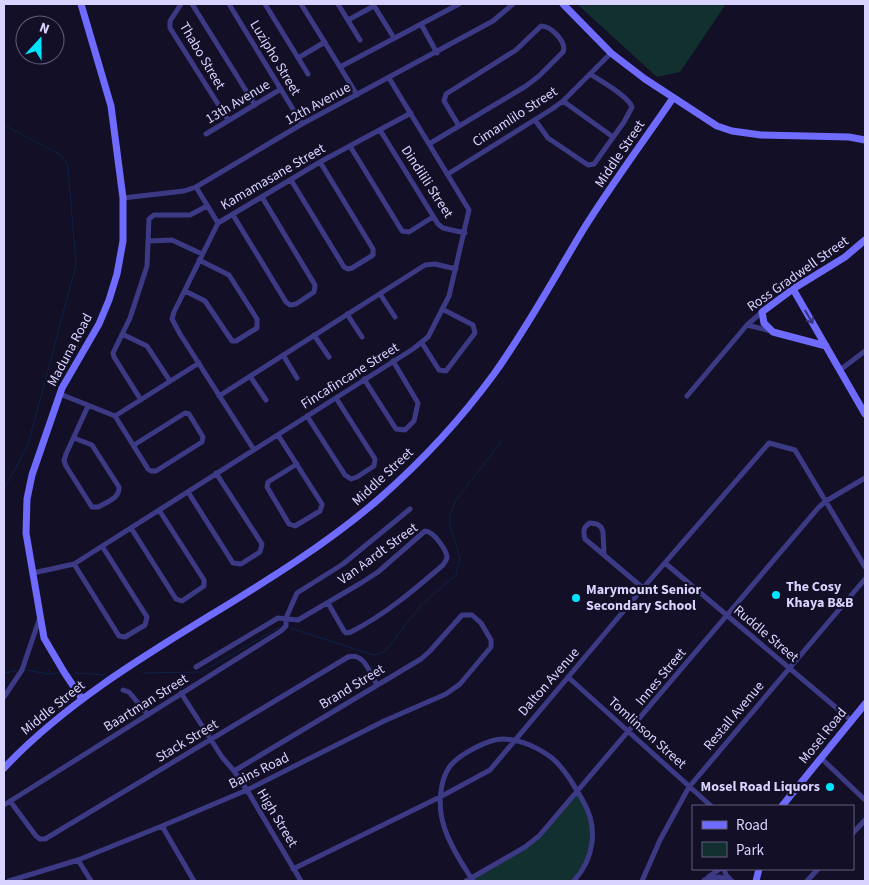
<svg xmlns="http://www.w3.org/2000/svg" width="869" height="885" font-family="'Source Sans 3',sans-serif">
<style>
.green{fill:#12302f}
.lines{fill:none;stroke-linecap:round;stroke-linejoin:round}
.stream{stroke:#0c2248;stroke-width:1}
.street{stroke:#3d3a85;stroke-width:5}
.secondary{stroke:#6f6bff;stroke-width:7}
.oneway{stroke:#38347d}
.poi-dot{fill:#00e5ff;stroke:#130f26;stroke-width:2}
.labels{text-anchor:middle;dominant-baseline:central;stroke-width:4.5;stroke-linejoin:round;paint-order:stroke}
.street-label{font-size:14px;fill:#d9d4ff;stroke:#130f26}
.poi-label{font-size:14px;font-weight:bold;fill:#d9d4ff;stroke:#130f26;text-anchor:start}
</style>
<rect width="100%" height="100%" fill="#130f26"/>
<path class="green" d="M577 4H726L680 72 657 77Z
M578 792C587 811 597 833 592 854 590 864 581 874 575 881H470L535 842Z"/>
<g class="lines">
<path class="stream" d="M4 125 59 154 66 161 68 167 76 265 28 445 4 489
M290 628 373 655 380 654 385 651 422 604 456 575 460 558 450 526V515L456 500 501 442
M26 670 49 674 58 673
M4 673 16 671
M75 673 105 675
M143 673 201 672 280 627"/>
<path class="street" d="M181 4 170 21V28L228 120
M192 4 255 105
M229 4 302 124
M265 4 308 74
M301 4 340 67 459 4
M338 4 360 40
M373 4 394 38
M348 20 374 6
M421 24 437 53
M298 58 325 42
M340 67 357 95
M563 101 613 137
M535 120 548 138 588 165 594 164 624 122 632 107C628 96 601 81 590 74
M380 130 438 224 443 228 465 233
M206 134 281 89
M429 144 526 86 539 76 563 52C567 42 551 26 541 26L516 50 446 94 444 101 459 126
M350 146 402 231 409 232 433 217
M448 174 552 109 563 101 611 53
M291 180 344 267 348 269 352 268 373 255V249L320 162
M196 187 218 223
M123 198 184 191 196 187 302 124 493 21 513 4
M233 215 286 302 290 305 296 304 314 292 315 285 262 197
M149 241 172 240 202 254
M185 291 205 301 232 341H236L257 328V319L229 275 199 260
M380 294 395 317
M347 314 362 337
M747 325 771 331
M122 334 147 346 170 381
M314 335 329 357
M422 343 439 370 446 371 475 333 473 325 442 309
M283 355 297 378
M840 370 865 351
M250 376 266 400
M364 379 396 429 405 430 414 421 418 403 393 361
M60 394 115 416 199 363
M219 396 425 265 435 264 456 269
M687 396 747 325 762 312
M141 400 114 357 113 353 130 318 147 266 149 219 154 215H190L207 206
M115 416 148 469 151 471H156L202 442 203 437 189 414 185 413 134 445
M307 416 345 475 351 479 357 477 374 466 375 459 336 398
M278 435 322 504V505L320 511 295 526 289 524 267 487 268 482 297 464
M74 438 92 445 119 487C120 498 107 502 98 507H92L90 504 66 466 64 461 66 454 88 406
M254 450 180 334 172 319 174 312 218 223 320 162 411 113
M188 492 233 563 241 564 260 552 262 544 216 473
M131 528 176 599 182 601 204 586V580L159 510
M604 554 603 532 601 527 597 524 590 523C583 527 583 532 585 539L643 588
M665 563 852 721
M74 564 119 636 125 637 145 625 147 617 102 546
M33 573 74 564 413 349 428 337 449 296 469 210 389 78
M196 667 278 618 298 620 361 583 378 572 425 531C433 531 446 549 447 557 447 560 444 563 443 565 414 590 386 614 351 632L346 633 344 631 328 603
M568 677 711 806
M123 690 129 692 148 715
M181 693 222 757 234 771 247 790 301 881
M4 697 22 670 40 617
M821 758 865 800
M10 801 36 836 40 839H45L348 657C364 652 370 673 377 685
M4 805 281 631 286 626V618L297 593 343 564 410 509
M162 826 194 881
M853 833 865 820
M78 860 91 881
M293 869 440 797 490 770 643 588 769 443 795 450 865 567
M724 869 726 875 730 879
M708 877 720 869
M704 880 719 877 732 881
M9 881 78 860 162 826 247 790 384 721 446 694 460 684 491 647V640L481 623 472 615H462L430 651 421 659 234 771
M466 881 525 847 539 836 819 507 826 501 865 478
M473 881C469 875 465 868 461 862 448 840 437 818 441 791 442 783 445 773 450 766 460 754 488 739 503 739 520 739 539 748 552 758 565 769 575 787 583 801 599 828 594 858 574 881
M642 881 660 840 689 787 865 579
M807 881 818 869"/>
<path class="secondary" d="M81 4 111 106 123 198V241L117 274 109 300 99 324 62 388 32 475 27 499 26 533 44 638 64 672 82 699
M563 4 611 53 645 79 717 126 732 131 761 135 849 137 865 140
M793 289 865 414
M826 346 773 332 764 323 762 312 793 289 845 257 865 240
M4 768C111 655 263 600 380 498 422 461 461 419 494 374 527 328 554 278 583 230 611 185 643 142 673 98
M782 806 865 704
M756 881 759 869"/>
</g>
<defs><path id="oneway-shaft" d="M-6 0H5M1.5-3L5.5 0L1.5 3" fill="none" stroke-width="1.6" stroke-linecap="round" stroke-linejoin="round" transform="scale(1.25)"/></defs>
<use class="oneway" href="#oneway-shaft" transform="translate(809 317) rotate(60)"/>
<g class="poi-dot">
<circle cx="776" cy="595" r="5"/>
<circle cx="576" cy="598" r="5"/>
<circle cx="830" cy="787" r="5"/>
</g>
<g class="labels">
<g class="street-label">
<text transform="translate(202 56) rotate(59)">Thabo Street</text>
<text transform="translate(275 58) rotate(59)">Luzipho Street</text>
<text transform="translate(238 102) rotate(-31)">13th Avenue</text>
<text transform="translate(318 104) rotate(-29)">12th Avenue</text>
<text transform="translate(515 117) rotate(-33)">Cimamlilo Street</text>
<text transform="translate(620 154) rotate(-56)">Middle Street</text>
<text transform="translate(273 177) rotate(-30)">Kamamasane Street</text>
<text transform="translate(427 182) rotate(57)">Dindilili Street</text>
<text transform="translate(798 274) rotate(-35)">Ross Gradwell Street</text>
<text transform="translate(70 350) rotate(-62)">Maduna Road</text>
<text transform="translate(350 376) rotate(-32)">Fincafincane Street</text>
<text transform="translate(383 477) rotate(-43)">Middle Street</text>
<text transform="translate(378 554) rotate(-36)">Van Aardt Street</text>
<text transform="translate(766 634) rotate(40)">Ruddle Street</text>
<text transform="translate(661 677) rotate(-50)">Innes Street</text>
<text transform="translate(549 682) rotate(-49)">Dalton Avenue</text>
<text transform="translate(352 687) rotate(-31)">Brand Street</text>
<text transform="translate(146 703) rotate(-32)">Baartman Street</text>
<text transform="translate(53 708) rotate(-39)">Middle Street</text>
<text transform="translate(734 716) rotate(-50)">Restall Avenue</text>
<text transform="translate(647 733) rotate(42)">Tomlinson Street</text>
<text transform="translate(823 736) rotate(-51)">Mosel Road</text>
<text transform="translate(187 741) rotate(-31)">Stack Street</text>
<text transform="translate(259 771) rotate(-26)">Bains Road</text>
<text transform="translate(277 818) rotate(59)">High Street</text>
</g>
<g class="poi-label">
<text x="786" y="587">The Cosy<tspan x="786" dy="16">Khaya B&amp;B</tspan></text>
<text x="586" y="590">Marymount Senior<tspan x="586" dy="16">Secondary School</tspan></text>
<text x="820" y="787" text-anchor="end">Mosel Road Liquors</text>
</g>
</g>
<rect width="869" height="885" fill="none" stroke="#d9d4ff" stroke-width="10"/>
<rect x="692" y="805" width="162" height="65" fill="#130f26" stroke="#625e7d"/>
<rect x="702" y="821" width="25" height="8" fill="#6f6bff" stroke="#625e7d"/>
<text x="736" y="830" font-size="15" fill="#d9d4ff">Road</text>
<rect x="702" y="842" width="25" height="15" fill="#12302f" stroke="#625e7d"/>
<text x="736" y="855" font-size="15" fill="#d9d4ff">Park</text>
<g transform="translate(40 40) rotate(21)"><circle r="24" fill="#130f26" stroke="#625e7d"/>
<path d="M0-4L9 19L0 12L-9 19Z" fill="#00e5ff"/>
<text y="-8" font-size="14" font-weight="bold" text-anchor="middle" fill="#d9d4ff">N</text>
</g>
</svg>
